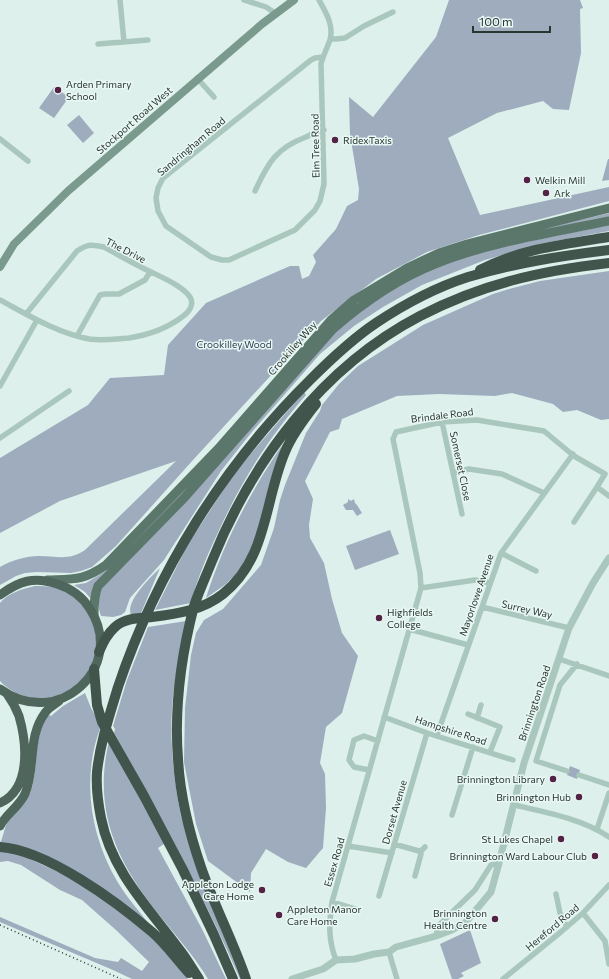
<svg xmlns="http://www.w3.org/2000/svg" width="609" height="979" font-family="Commissioner,sans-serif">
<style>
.green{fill:#9eacbe}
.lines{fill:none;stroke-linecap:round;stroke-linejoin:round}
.minor{stroke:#aac7be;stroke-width:5.5}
.tertiary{stroke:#aac7be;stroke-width:7}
.secondary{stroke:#7b9a8e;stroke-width:8}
.primary{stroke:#5b766a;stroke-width:9}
.trunk{stroke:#4e665b;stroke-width:9}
.motorway{stroke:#41554c;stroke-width:10}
.rail{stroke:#29352f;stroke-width:1.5;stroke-dasharray:1 3;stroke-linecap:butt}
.poi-dot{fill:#532244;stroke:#e9f8f5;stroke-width:1.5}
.labels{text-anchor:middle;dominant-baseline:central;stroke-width:3;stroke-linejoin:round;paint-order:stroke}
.poi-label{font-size:10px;fill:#29352f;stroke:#e9f8f5;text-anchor:start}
.street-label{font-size:10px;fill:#29352f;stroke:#e9f8f5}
.park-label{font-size:10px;fill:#2f3c51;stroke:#e9f8f5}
</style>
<rect width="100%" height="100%" fill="#ddf0eb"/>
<path class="green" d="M449 0H580L583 8 580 9 581 53 569 110 553 109 543 101 497 113 448 138 480 215 609 187V201L479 235 427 252 376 279 321 321 193 460 116 546 92 567 81 571 71 573 37 572 25 573 16 576 0 585V567C12 560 26 556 39 556 57 556 69 561 85 550L176 461 60 501 0 533V458L88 405 110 378 164 375 168 345 206 303 290 266H299L302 279 309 276 316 262 313 255 336 229 347 206 358 200 359 189 350 134 349 97 373 117 436 37Z
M54 87 69 97 54 118 39 108Z
M79 115 94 133 83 143 67 125Z
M608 159H609V180L602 181Z
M609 213V219L482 245 456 252 411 271 377 290 357 305 334 325 311 348 194 481 143 535 105 573 96 583 91 599 85 592 74 585 86 583 104 572 148 527 205 466 315 341 354 305 374 291 416 267 443 256 505 238Z
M609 225V231L544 243 485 260 422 285 383 307 354 326 320 354 251 433 221 471 164 560 130 598 125 612 121 615 113 617 101 616C97 605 98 598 102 586L326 340 358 311 418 274 463 257 511 245Z
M609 271V419L601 420 577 410 563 412 553 404 512 393 495 396 439 394 397 396 342 419 339 429 330 432 305 481 313 499 309 525 310 538 324 563 332 599 342 633 358 656 342 713 326 727 320 763 325 774 326 808 323 848 306 868 288 862 266 849 251 873 250 892 208 861 196 824 184 762 185 708 191 655 196 633 204 620 223 609 261 565 274 528 280 500 285 485 306 433 320 411 322 405 339 384 358 366 423 325 493 294 509 289 540 281Z
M304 392 306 395C270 436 244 477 221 526 209 551 198 576 191 603L155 610 187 546 235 472Z
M288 437 260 528 244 563 235 575 226 584 206 598C224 541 253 486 288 437Z
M348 499 351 501 354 499 355 503 357 505 362 513 357 516 353 510H346L343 505 348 502Z
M390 530 399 554 355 570 346 546Z
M160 568 141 613 131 615C125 601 151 577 160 568Z
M35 586C41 586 47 586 53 587 102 599 112 664 69 690 59 696 47 699 34 698 21 696 9 691 0 681V603C8 593 22 589 35 586Z
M186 621C181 646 176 671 173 696 169 736 173 777 181 816L242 979H240C203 894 159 814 114 733L115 729 113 726 127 680 148 627Z
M85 693 91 708 101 726C81 777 90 835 117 881 127 898 141 913 152 928L115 898 0 843C4 836 4 826 9 820 15 812 25 806 29 796 40 771 31 738 49 715L51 716 63 706Z
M109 741 167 842 158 848 202 929 226 979H208C193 954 174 934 156 911 115 859 93 808 109 741Z
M570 766 580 770 577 779 567 775Z
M0 850 21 855 69 877 99 895 145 930 172 958 188 979H132L113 970 0 922V917L95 958 118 962 121 958 142 971 149 962 116 930 82 900 60 890 21 865 8 861 0 862Z
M470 930 481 963 461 973 464 976 458 979H452L440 944Z"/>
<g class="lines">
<path class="minor" d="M120 0 124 42
M244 0 266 7 275 13
M319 0C326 13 334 25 330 40 327 48 323 56 321 64L324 184 320 201 315 210 295 230 229 260H222L211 257 166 226 158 211 156 198 158 188 163 178 311 60 315 58 323 57
M330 39H336L345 38 364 26 393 12
M98 44 148 40
M197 78 214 97
M0 139 28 161
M255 191C268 163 276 148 306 137 312 134 318 131 324 130
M0 300C28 315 57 333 89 339 102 341 115 339 129 338 148 335 166 329 182 317 188 313 195 305 190 297 183 286 161 277 149 271 134 264 119 255 104 247 91 244 88 244 77 251L26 314
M77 336 100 295 105 294H119L145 280 150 272
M0 386 37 320
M442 422 462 514
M0 438 69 391
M453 473 469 469 502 474 544 493
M574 522 597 487
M501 553 536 571
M421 588 475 580 490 583
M482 607 569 628
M409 629 468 645
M559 659 609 676
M468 714 500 727 490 752
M384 717 427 733 513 760
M477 718 481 705
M437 735 501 553 573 454
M369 770 354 767 349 760 354 740 364 736 378 741
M567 771 536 761 560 685 577 664
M579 775 609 785
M514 805C545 812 582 819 609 837
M452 815 473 747
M597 829 609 793
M394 844 419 851 421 854 415 876
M348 846 392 853
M420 852 425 847
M556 894 560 913 567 927
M379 896 427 733
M332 902 358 910
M583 913 605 941 609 964
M436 936 438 926 475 890 491 865 499 863
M389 952 397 979
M336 960C328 940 329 923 332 902L421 588 420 573 393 439 396 432 442 422 477 420 544 431 574 456 605 474 597 487 609 496
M503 979 562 931 583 913 609 885"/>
<path class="tertiary" d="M292 979 323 969 336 960 355 959 374 954 389 952 396 947 436 936 452 930 465 923 491 892 499 863 524 763 569 628 593 583 609 558"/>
<path class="secondary" d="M0 267 14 244 68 191 262 24 294 0"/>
<path class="primary" d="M47 580C74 579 83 581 106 565L218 449 331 320 354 300 407 268 439 253 467 244 609 208
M94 615C94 605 94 596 98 586L184 498 333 329C363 303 397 279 435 264 490 242 551 233 609 221"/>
<path class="trunk" d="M0 595C19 581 34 576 57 584 70 588 82 596 90 609 127 667 58 731 0 689
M0 803C31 789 27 744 19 716 16 708 12 701 7 694
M0 826C6 814 19 807 25 794 36 768 27 737 45 713 48 708 54 705 59 701"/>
<path class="motorway" d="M480 270C520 249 565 244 609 237
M99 652C103 643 107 634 115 627 125 618 140 618 152 617 177 614 203 610 223 594 268 558 264 501 285 452 292 435 304 419 316 404
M94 669 97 705 102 722 144 796 183 870 214 935 233 979
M0 847C47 850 117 902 152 932 166 944 177 960 189 973
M199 979C193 970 188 961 182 953 150 909 112 873 101 818 98 803 96 787 97 772 100 743 110 714 118 687 157 571 223 466 310 380 330 360 352 339 376 323 403 305 437 287 468 277 514 263 561 256 609 250
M246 979C233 941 214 905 201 867 189 832 180 796 178 759 174 707 181 656 194 606 199 591 206 576 212 561 252 461 322 367 420 316 482 284 540 271 609 263"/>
<path class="rail" d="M0 925 121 979"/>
</g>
<g class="poi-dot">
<circle cx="58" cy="90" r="4"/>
<circle cx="335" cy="140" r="4"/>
<circle cx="527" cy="180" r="4"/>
<circle cx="546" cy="193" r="4"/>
<circle cx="379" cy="618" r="4"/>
<circle cx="553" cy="779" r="4"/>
<circle cx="579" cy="797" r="4"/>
<circle cx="561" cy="839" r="4"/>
<circle cx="595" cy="856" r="4"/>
<circle cx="262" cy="890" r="4"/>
<circle cx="279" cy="915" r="4"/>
<circle cx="495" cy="919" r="4"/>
</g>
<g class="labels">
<g class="poi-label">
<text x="66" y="84">Arden Primary<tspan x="66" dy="12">School</tspan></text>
<text x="343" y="140">RidexTaxis</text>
<text x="535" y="180">Welkin Mill</text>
<text x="554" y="193">Ark</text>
<text x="387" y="612">Highfields<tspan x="387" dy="12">College</tspan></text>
<text x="545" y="779" text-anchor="end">Brinnington Library</text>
<text x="571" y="797" text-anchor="end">Brinnington Hub</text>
<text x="553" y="839" text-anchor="end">St Lukes Chapel</text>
<text x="587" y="856" text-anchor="end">Brinnington Ward Labour Club</text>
<text x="254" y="884" text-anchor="end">Appleton Lodge<tspan x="254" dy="12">Care Home</tspan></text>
<text x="287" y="909">Appleton Manor<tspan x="287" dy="12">Care Home</tspan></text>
<text x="487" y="913" text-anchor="end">Brinnington<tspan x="487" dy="12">Health Centre</tspan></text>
</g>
<g class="street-label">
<text transform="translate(134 120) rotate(-41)">Stockport Road West</text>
<text transform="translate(191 146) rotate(-40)">Sandringham Road</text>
<text transform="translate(315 146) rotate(-91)">Elm Tree Road</text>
<text transform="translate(126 250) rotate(27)">The Drive</text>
<text transform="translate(292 348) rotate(-49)">Crookilley Way</text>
<text transform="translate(442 415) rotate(-7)">Brindale Road</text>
<text transform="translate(461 466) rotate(78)">Somerset Close</text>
<text transform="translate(476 595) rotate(-71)">Mayorlowe Avenue</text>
<text transform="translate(527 609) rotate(13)">Surrey Way</text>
<text transform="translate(534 703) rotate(-71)">Brinnington Road</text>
<text transform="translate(451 730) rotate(18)">Hampshire Road</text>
<text transform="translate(394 812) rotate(-74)">Dorset Avenue</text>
<text transform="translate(334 862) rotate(-74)">Essex Road</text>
<text transform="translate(552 927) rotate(-40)">Hereford Road</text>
</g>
<g class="park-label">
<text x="234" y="344">Crookilley Wood</text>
</g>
</g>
<path d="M473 26v6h77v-6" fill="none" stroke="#29352f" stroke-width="2"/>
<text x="479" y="26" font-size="12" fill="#29352f" stroke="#e9f8f5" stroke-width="3" paint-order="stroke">100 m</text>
</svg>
